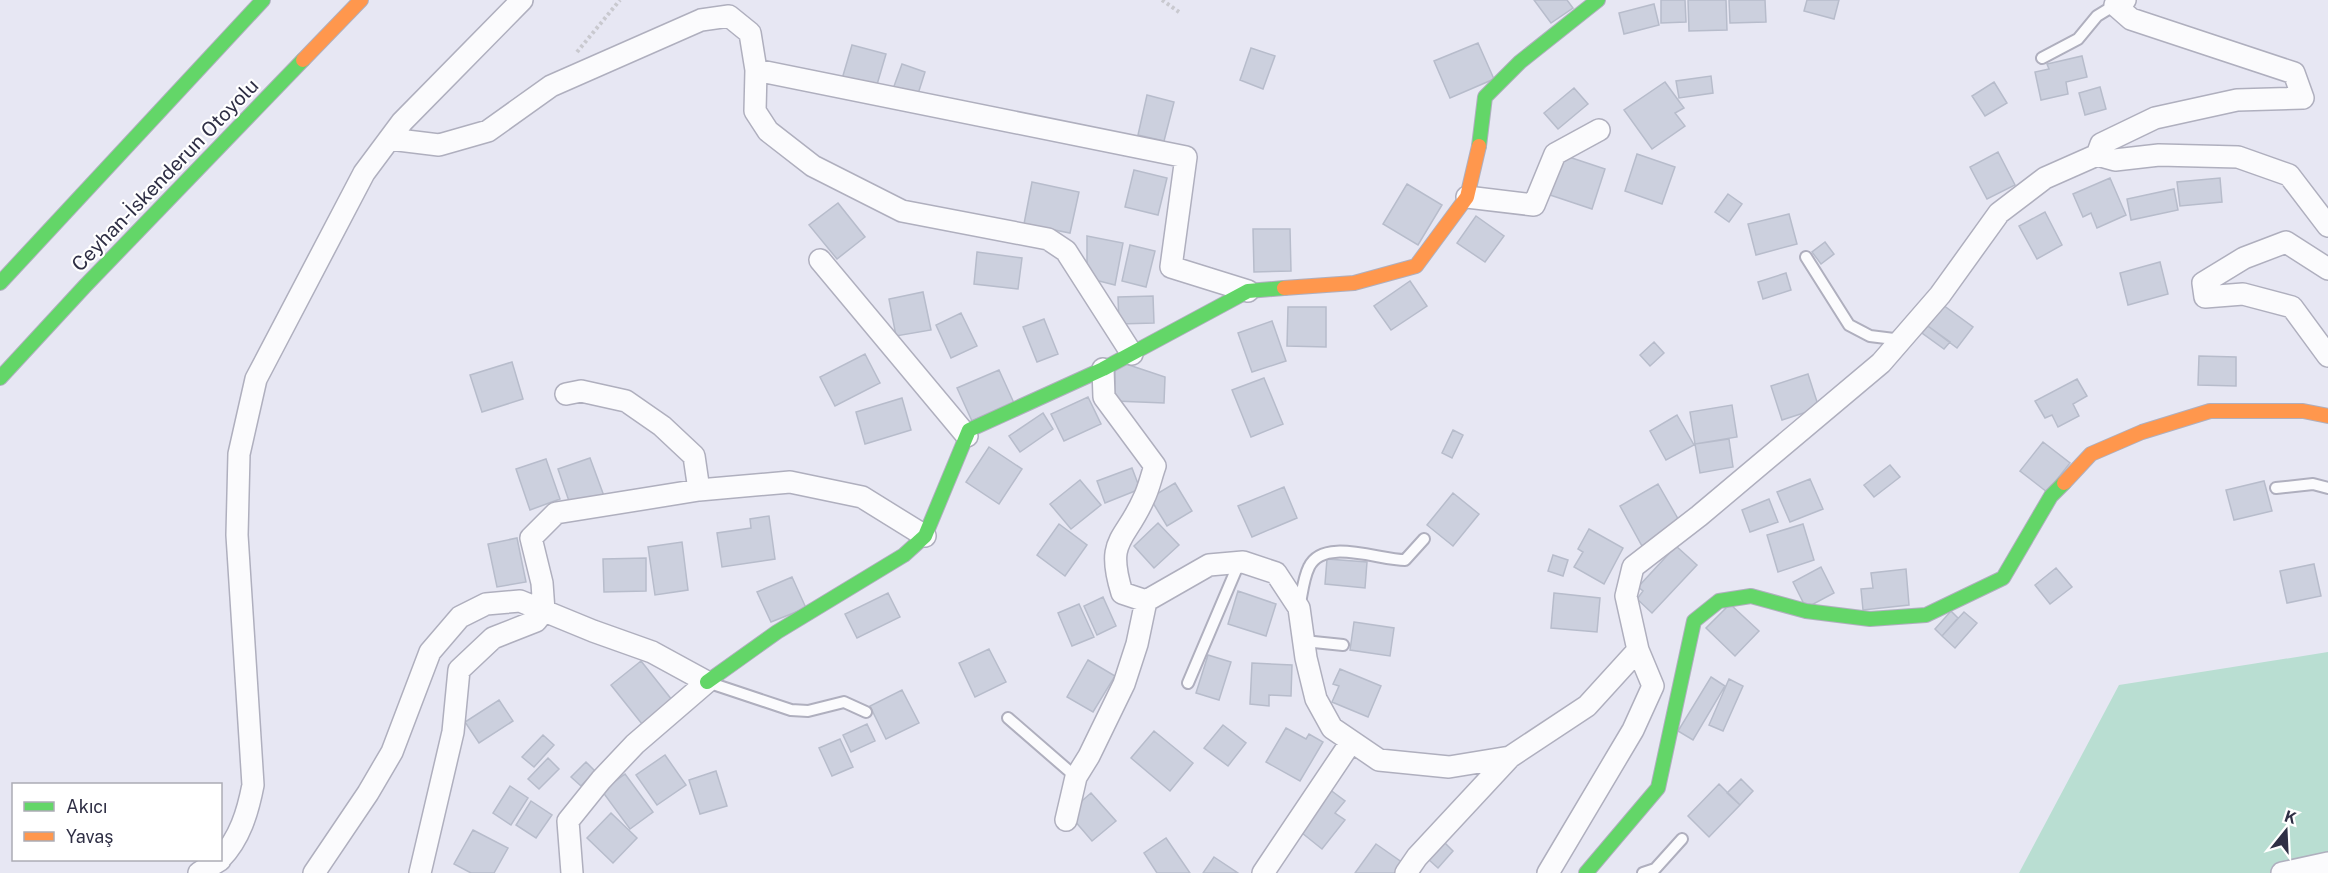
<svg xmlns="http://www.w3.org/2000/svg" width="2328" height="873" font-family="'Public Sans',sans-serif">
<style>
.green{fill:#b9ded2}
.building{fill:#ccd0de;stroke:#b7bccb;stroke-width:1.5}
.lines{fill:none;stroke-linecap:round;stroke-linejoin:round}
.lane-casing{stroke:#afafbe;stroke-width:14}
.street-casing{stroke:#afafbe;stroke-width:24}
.fast-casing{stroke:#afafbe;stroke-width:16}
.slow-casing{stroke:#afafbe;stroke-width:16}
.path{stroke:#c9c9cf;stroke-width:4;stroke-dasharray:3 3;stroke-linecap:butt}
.lane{stroke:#fbfbfd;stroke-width:10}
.street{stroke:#fbfbfd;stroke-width:21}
.fast{stroke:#63d668;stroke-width:14}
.slow{stroke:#ff974d;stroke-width:14}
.labels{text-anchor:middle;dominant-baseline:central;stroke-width:4.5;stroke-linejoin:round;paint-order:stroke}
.street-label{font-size:20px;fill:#2f2f45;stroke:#fff}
</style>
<rect width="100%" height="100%" fill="#e7e7f3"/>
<path class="green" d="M2328 652V873H2019L2119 685Z"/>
<path class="building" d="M1534 0H1567L1573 8 1551 23Z
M1661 0H1685L1686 22 1661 23Z
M1688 0H1726L1727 30 1689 31Z
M1729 0H1765L1766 22 1730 23Z
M1807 0H1839L1834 19 1804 11Z
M1654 4 1659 25 1624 34 1619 13Z
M1478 43 1494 79 1450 98 1434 61Z
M852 45 886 54 876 88 842 79Z
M1251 48 1275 56 1263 89 1240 80Z
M2082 56 2087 77 2066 82 2068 94 2041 100 2035 72 2049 69 2047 64Z
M902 64 925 72 917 97 893 89Z
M1711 76 1713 93 1679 98 1676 81Z
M1665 82 1684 108 1675 113 1685 126 1652 149 1624 110Z
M1994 82 2007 103 1985 116 1972 96Z
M2100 87 2106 109 2085 115 2079 93Z
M1574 88 1588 104 1558 129 1544 113Z
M1147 95 1174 102 1164 141 1138 135Z
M1998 152 2015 185 1987 199 1970 167Z
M1637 154 1675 167 1662 204 1625 191Z
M1563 155 1605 169 1592 209 1550 195Z
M1134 170 1167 178 1158 215 1125 207Z
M2110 178 2126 215 2097 228 2091 213 2083 217 2073 194Z
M2220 178 2222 202 2180 206 2177 182Z
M1032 182 1079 192 1070 233 1024 224Z
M1407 184 1442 205 1418 245 1383 224Z
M2174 189 2178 210 2131 220 2127 199Z
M1728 194 1742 204 1729 222 1715 212Z
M838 203 865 237 837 259 809 225Z
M2045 212 2062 245 2037 259 2019 226Z
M1789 214 1797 244 1756 255 1748 224Z
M1476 216 1504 236 1485 262 1457 243Z
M1253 229H1290L1291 271 1254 272Z
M1087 236 1123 243 1115 285 1087 278Z
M1825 242 1834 254 1821 264 1812 252Z
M1130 245 1155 251 1146 287 1122 281Z
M977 252 1022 258 1018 289 974 284Z
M2160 262 2168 294 2128 305 2120 273Z
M1786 273 1791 290 1763 299 1758 282Z
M1410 281 1427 306 1391 330 1374 306Z
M923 292 931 330 896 336 889 299Z
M1153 296 1154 323 1119 324 1118 297Z
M1943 305 1973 327 1957 348 1928 326Z
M1288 307H1326V347L1287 346Z
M961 313 977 346 951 358 936 325Z
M1044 319 1058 354 1037 362 1023 327Z
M1272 321 1286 361 1252 372 1238 333Z
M1928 326 1950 342 1944 349 1922 333Z
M1654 342 1664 353 1650 366 1640 355Z
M865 354 880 383 835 406 820 377Z
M2199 356 2236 357V386L2198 385Z
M512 362 523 399 482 412 470 375Z
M1126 364 1165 377 1164 403 1115 401V369Z
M999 370 1014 403 972 421 957 388Z
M1808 374 1819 408 1782 420 1771 386Z
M1264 378 1283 424 1251 437 1232 390Z
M2077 379 2087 396 2073 404 2079 416 2058 427 2052 415 2045 418 2035 401Z
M1088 397 1101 424 1064 441 1051 414Z
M902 398 911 430 865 444 856 412Z
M1732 405 1737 437 1695 444 1690 412Z
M1043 413 1053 429 1020 452 1009 436Z
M1677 415 1694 445 1666 460 1650 431Z
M1453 430 1463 435 1452 458 1442 453Z
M1729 439 1733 467 1700 473 1695 444Z
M2043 442 2070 463 2047 492 2020 471Z
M989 447 1022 469 999 504 966 482Z
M590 458 604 496 571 507 558 469Z
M546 459 560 499 530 510 516 469Z
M1890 465 1900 477 1874 497 1864 485Z
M1132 468 1140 489 1105 503 1097 481Z
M1810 479 1823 509 1790 522 1777 492Z
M1080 480 1101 505 1071 529 1050 504Z
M2264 481 2272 511 2234 520 2226 490Z
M1175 483 1192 511 1167 526 1150 498Z
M1658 484 1681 524 1642 546 1620 506Z
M1284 487 1297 518 1252 537 1238 506Z
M1453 493 1479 514 1453 546 1427 525Z
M1769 499 1778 522 1750 532 1742 510Z
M769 516 775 559 722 567 717 533 751 528 750 519Z
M1158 523 1179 545 1154 568 1134 546Z
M1059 524 1087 545 1065 576 1037 555Z
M1803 524 1814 560 1778 572 1767 535Z
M1589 529 1623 548 1604 584 1574 567 1583 552 1578 549Z
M517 538 526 582 497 587 488 544Z
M682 542 688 590 655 595 648 547Z
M1676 546 1697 565 1652 613 1637 599 1643 591 1638 587Z
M1553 555 1568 560 1563 576 1548 571Z
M646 558V591L604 592 603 559Z
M1327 559 1367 562 1365 588 1325 584Z
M2314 564 2321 596 2287 603 2280 571Z
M1821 567 1834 593 1806 608 1793 582Z
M2056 568 2072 587 2050 604 2035 585Z
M1906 569 1909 605 1863 610 1861 589 1873 588 1871 573Z
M792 577 806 608 771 622 757 592Z
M1238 591 1276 604 1266 636 1228 624Z
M888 593 900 617 857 638 845 614Z
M1554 593 1600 598 1597 632 1551 628Z
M1103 597 1116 626 1097 635 1084 606Z
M1079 604 1094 637 1072 646 1058 613Z
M1730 604 1759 631 1735 656 1706 628Z
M1951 611 1958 618 1942 636 1935 629Z
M1964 612 1977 623 1955 648 1942 636Z
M1354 622 1394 628 1390 656 1350 650Z
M989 649 1006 682 975 697 959 663Z
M1208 655 1231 662 1219 700 1196 693Z
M1088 660 1115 676 1093 712 1067 697Z
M641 661 672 700 642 724 611 685Z
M1252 663 1292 665 1291 696 1269 695V706L1250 704Z
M1340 669 1381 686 1368 717 1332 702 1339 686 1333 684Z
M1711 677 1725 686 1693 740 1678 731Z
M1729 679 1743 686 1723 731 1709 725Z
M902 690 919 723 886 739 870 706Z
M499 700 513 721 479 743 465 722Z
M867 724 875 741 851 752 843 735Z
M1223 725 1246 743 1228 766 1204 748Z
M1286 728 1306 739 1309 734 1323 742 1300 781 1266 762Z
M1154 731 1193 763 1170 791 1131 758Z
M543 735 554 745 534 767 522 757Z
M840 739 853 767 832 776 819 748Z
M665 755 686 785 657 805 636 775Z
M548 758 559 769 539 789 528 779Z
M586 762 595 771 581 786 571 777Z
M716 771 727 806 700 814 689 780Z
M625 774 653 812 630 829 602 791Z
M1741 779 1753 791 1740 805 1727 793Z
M1719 784 1740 805 1709 837 1688 816Z
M510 786 528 798 511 825 493 813Z
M1329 789 1345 801 1335 813 1345 820 1322 849 1297 829Z
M1091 793 1116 821 1092 841 1068 813Z
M531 801 552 815 536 838 516 825Z
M611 813 637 838 613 863 587 838Z
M473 830 508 848 494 873H471L454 864Z
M1166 838 1190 873H1157L1144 853Z
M1444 842 1453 851 1438 868 1428 859Z
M1376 844 1403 863 1396 873H1355Z
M1214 857 1238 873H1203Z"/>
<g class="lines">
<defs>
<path id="lane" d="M2042 58 2078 39 2097 16 2115 5
M1806 257 1849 325 1870 336 1902 340
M2276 488 2313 484 2328 488
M1299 608C1302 595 1303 579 1309 567 1323 537 1379 560 1405 560L1424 539
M1304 641 1343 645
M710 683 791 710 808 711 844 702 866 712
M1188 683 1239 563
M1008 718 1076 777
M1643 873 1655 869 1682 839"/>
<path id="street" d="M2125 0 2115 5 2131 19 2294 73 2303 98 2237 100 2155 118 2101 144 2097 155 2115 160 2159 155 2238 157 2289 175 2328 226
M756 70 1186 157 1171 267 1248 291
M390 139 439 145 488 131 551 86 701 20 729 16 750 33 756 70 755 111 768 131 813 166 902 211 1048 239 1066 251 1132 354
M1467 197 1534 205 1555 154 1599 130
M820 260 967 436
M2328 269 2286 242 2244 258 2203 283 2205 297 2243 294 2292 307 2328 356
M1103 369 1104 397 1155 466C1151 477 1149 488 1144 498 1125 542 1105 538 1122 593L1146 601 1209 565 1243 562 1276 573 1299 608 1306 658 1316 699 1332 728 1379 760 1449 767 1510 757 1587 706 1638 650
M566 394 581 391 626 401 662 426 694 456 699 490
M1066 820 1076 777 1089 756 1124 684 1137 644 1146 601
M220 859C240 839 248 811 253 785L237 535 239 454 256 379 364 173 402 122 522 0
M199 873 220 860
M314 873 368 793 392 752 430 652 460 617 486 604 520 601 593 631 652 652 707 682 635 744 601 780 568 821 572 873
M420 873 453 732 459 670 493 638 536 621 544 611 542 583 531 538 556 513 699 490 790 482 862 497 925 536
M1263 873 1351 742
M1406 873 1417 857 1510 757
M1548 873 1633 730 1653 686 1638 650 1626 596 1633 567 1699 516 1881 363 1940 295 1999 213 2045 178 2097 155
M2282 873 2328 863"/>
<path id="fast" d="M1479 146 1485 97 1520 62 1598 0
M0 283 263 0
M0 378 85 286 303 60
M707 682 777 632 904 555 925 536 969 430 1103 369 1248 291 1284 288
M1586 873 1658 788 1694 621 1719 601 1751 596 1806 611 1870 619 1926 615 2003 578 2051 496 2064 483"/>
<path id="slow" d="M303 60 361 0
M1284 288 1354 283 1416 266 1467 197 1479 146
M2064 483 2091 454 2142 432 2210 411H2303L2328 416"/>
</defs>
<use href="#lane" class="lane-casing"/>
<use href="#street" class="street-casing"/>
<use href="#fast" class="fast-casing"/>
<use href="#slow" class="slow-casing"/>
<path class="path" d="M1162 0 1179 12
M577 52 620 0"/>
<use href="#lane" class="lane"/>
<use href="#street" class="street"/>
<use href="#fast" class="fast"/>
<use href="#slow" class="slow"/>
</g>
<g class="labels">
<g class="street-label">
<text transform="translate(165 175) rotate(-46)">Ceyhan-İskenderun Otoyolu</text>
</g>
</g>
<rect x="12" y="783" width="210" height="78" fill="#ffffff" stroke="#acacb5" stroke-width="1.5"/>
<rect x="24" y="802" width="30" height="9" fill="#63d668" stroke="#acacb5" stroke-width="1.5"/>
<text x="66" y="813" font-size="18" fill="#2f2f45">Akıcı</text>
<rect x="24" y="832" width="30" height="9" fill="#ff974d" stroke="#acacb5" stroke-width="1.5"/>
<text x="66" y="843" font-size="18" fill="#2f2f45">Yavaş</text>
<g transform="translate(2286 831) rotate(18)" stroke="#ffffff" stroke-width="4.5" paint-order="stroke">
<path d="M0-4.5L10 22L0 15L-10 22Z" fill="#2f2f45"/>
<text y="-9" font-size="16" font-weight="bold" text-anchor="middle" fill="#2f2f45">K</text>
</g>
</svg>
